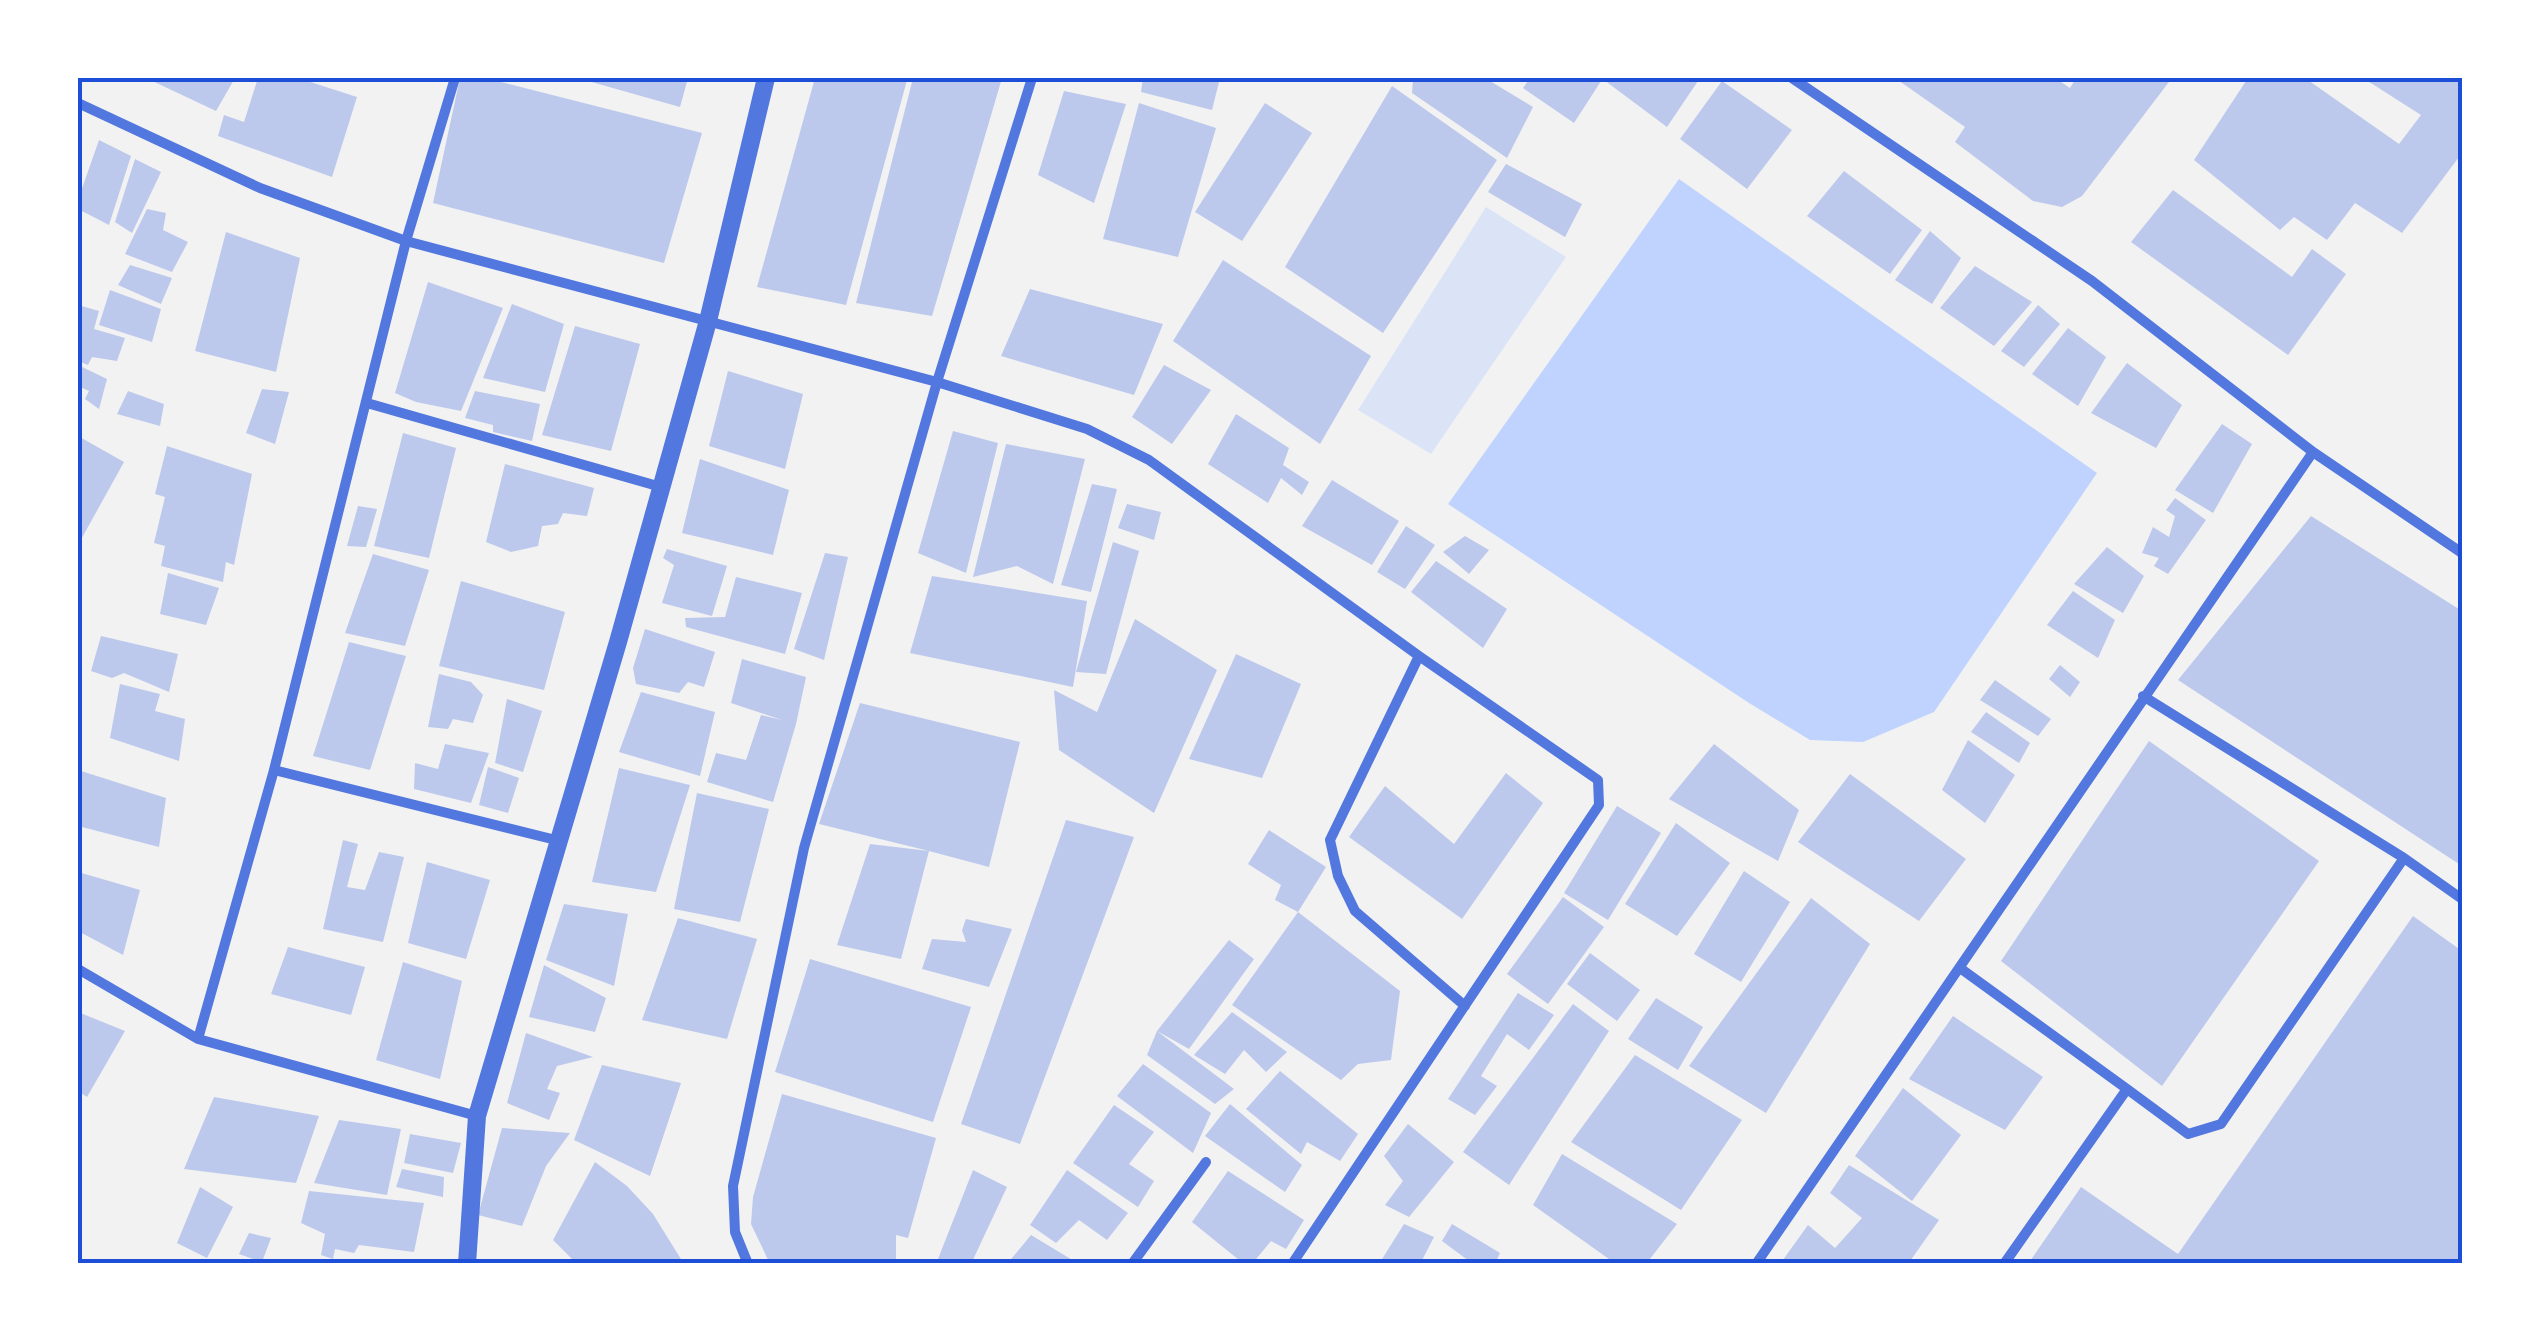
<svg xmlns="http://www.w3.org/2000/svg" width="2540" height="1341" font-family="Overpass,sans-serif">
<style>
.green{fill:#dbe4f7}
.water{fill:#bfd3fe}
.building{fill:#bdc9ec}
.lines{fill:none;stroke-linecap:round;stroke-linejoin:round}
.minor{stroke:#5277de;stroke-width:10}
.tertiary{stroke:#5277de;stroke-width:18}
.neatline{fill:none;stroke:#1d4ed8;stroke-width:4}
</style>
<rect width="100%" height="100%" fill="#f2f2f2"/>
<path class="green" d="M1486 207 1566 257 1431 454 1358 410Z"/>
<path class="water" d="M1679 179 2097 473 1934 712 1863 742 1810 740 1749 703 1448 504Z"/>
<path class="building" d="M146 78H235L216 111Z
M258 78H298L357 97 332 177 218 136 224 115 244 122Z
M460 78H485L702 133 664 263 433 203Z
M589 78H688L680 107 588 81Z
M815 78 907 80 846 305 757 287Z
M913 78H1002L932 316 856 303Z
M1143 78H1220L1212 110 1141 92Z
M1413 78H1485L1533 107 1507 158 1412 93Z
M1530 78H1603L1574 123 1523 88Z
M1606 78H1700L1667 127 1604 80Z
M1895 78H2055L2070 88 2076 78H2172L2082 196 2062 207 2033 201 1955 142 1965 127Z
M2248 78H2305L2399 144 2421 115 2363 78H2462V153L2402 233 2355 203 2327 240 2294 217 2280 230 2194 160Z
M1722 81 1792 130 1747 189 1680 139Z
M1392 86 1497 160 1383 333 1285 267Z
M1064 91 1126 104 1094 203 1038 175Z
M1139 103 1216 128 1178 257 1103 239Z
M1265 103 1312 133 1242 241 1195 212Z
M99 140 131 156 109 225 78 209V200Z
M135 159 161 172 132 233 115 222Z
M1506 164 1582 204 1565 237 1488 192Z
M1844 171 1922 230 1890 274 1807 216Z
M2173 190 2292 277 2312 249 2346 274 2288 355 2131 242Z
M147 209 166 213 163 230 188 242 172 272 125 254Z
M1930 231 1961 258 1932 304 1895 280Z
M226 232 300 258 276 372 195 351Z
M1223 260 1371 356 1320 444 1173 341Z
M130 265 172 278 161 304 118 285Z
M1975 266 2032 302 1994 346 1940 308Z
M428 282 503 308 461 411 416 402 395 393Z
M1030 289 1163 324 1134 395 1001 356Z
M110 290 161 309 152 342 99 325Z
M512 304 564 324 545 392 483 378Z
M78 305 99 311 94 329 125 338 117 361 92 357 88 365 78 361Z
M2038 305 2060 324 2024 367 2001 351Z
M575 326 640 344 611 451 542 435Z
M2068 328 2106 357 2078 406 2032 374Z
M2127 363 2182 405 2156 448 2091 413Z
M78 365 107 379 99 409 85 399 89 391 78 386Z
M1164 365 1211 390 1172 444 1132 417Z
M728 371 803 394 785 469 709 446Z
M262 389 289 392 275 444 246 433Z
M128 391 164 404 160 426 117 414Z
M475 391 540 404 532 441 493 432V425L465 418Z
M1236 414 1289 448 1283 465 1309 482 1302 495 1281 478 1268 503 1208 464Z
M2222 424 2252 444 2213 513 2175 490Z
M953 431 998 443 966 573 918 553Z
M403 433 456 448 429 558 374 546Z
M78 436 124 462 78 545Z
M1006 444 1085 459 1053 584 1017 566 973 577Z
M167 446 252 474 234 565 226 562 223 582 161 566 165 546 154 543 165 497 155 494Z
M700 459 789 490 773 555 682 533Z
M505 464 594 488 587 516 563 513 558 524 542 526 538 546 511 552 486 542Z
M1332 480 1399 521 1372 565 1302 526Z
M1092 484 1117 489 1091 592 1061 585Z
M2175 498 2206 520 2168 574 2154 566 2159 558 2142 553 2153 527 2169 537 2175 516 2166 510Z
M1127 504 1161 512 1154 540 1118 528Z
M358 506 377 509 366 547 347 546Z
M2311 516 2462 611V866L2178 680Z
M1406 526 1435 545 1405 589 1377 572Z
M1465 536 1489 550 1469 574 1443 552Z
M1113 542 1139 551 1106 674 1076 672Z
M2107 547 2144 576 2123 613 2074 584Z
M667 549 727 566 712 616 662 603 674 565 663 558Z
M825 553 848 557 824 660 794 649Z
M373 554 429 570 405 646 345 633Z
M1436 561 1507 609 1483 648 1411 592Z
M168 573 219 588 206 625 160 614Z
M932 576 1087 601 1073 687 910 653Z
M736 577 802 593 785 654 686 627 685 618 725 617Z
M461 581 565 612 544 690 439 666Z
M2073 591 2115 620 2098 658 2047 625Z
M1135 619 1217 670 1154 813 1059 750 1054 690 1097 712Z
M645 629 715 652 704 687 688 682 679 693 636 684 633 668Z
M101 636 178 654 169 692 124 673 112 678 91 671Z
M349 642 406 656 370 770 313 756Z
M1236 654 1301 684 1262 778 1189 759Z
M742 659 806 677 796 724 773 802 707 782 716 753 746 760 761 715 782 720 731 703Z
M2060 665 2080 682 2070 697 2049 679Z
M439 674 471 682 483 695 473 723 453 719 448 729 428 727Z
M1995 680 2051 719 2038 736 1980 700Z
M120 684 160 694 155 711 185 719 179 761 110 738Z
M641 692 715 712 700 776 619 752Z
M507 699 542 711 523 772 495 763Z
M860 703 1020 742 989 867 929 851 901 959 837 945 870 844 929 851 819 824Z
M1986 712 2030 743 2019 763 1971 732Z
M1968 740 2015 775 1985 823 1942 790Z
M2149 741 2319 861 2162 1086 2001 961Z
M445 744 489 753 471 803 414 789 415 763 438 769Z
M1714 744 1799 810 1778 861 1669 799Z
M488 767 519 778 508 813 479 805Z
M619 768 690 785 656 892 592 882Z
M78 770 166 798 159 847 78 826Z
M1506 773 1543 803 1462 919 1349 837 1385 786 1454 844Z
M1850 774 1966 859 1919 921 1798 842Z
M697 793 769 809 740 922 674 909Z
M1617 806 1661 833 1608 920 1564 893Z
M1066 820 1134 837 1020 1144 961 1124Z
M1676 823 1730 863 1677 936 1625 904Z
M1269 830 1326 867 1298 912 1400 991 1391 1060 1358 1064 1341 1080 1232 1005 1298 912 1275 900 1281 885 1248 864Z
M343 840 358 844 347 887 365 890 379 852 404 857 383 942 323 929Z
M427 862 490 880 466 959 408 943Z
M1744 871 1790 902 1741 982 1694 954Z
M78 872 140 890 123 955 78 931Z
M1563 897 1604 927 1548 1004 1507 974Z
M1811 898 1870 944 1766 1113 1689 1066Z
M564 904 628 914 614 986 546 960Z
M2413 916 2462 951V1264H2028L2081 1187 2178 1254Z
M678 918 757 939 727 1039 642 1020Z
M966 919 1012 929 989 987 922 969 932 939 966 942 962 930Z
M1229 940 1254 959 1189 1049 1157 1031 1234 1089 1215 1104 1147 1055 1157 1031Z
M288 947 365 967 351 1015 271 994Z
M1590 953 1640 990 1617 1021 1567 984Z
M810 959 971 1007 933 1122 775 1072Z
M403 962 462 981 440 1079 376 1060Z
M544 965 606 998 595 1032 529 1017Z
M1518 993 1554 1015 1529 1050 1507 1034 1481 1076 1497 1086 1475 1115 1448 1099Z
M1656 998 1703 1027 1678 1070 1628 1039Z
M1573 1004 1609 1031 1509 1185 1463 1152Z
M78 1012 125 1031 87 1097 78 1091Z
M1232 1012 1287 1052 1266 1072 1244 1050 1225 1074 1194 1055Z
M1953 1016 2043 1077 2005 1130 1909 1079Z
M526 1033 593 1057 557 1066 547 1089 560 1093 549 1120 507 1103Z
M1635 1055 1742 1120 1681 1210 1571 1142Z
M1143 1064 1211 1113 1193 1153 1117 1096Z
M602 1065 681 1083 650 1176 574 1140Z
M1280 1071 1358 1134 1340 1161 1307 1142 1301 1154 1246 1109Z
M1903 1088 1961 1135 1912 1201 1855 1156Z
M782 1094 936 1138 908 1238 896 1235V1264H770L751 1224 753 1197Z
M214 1097 319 1116 296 1183 184 1169Z
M1230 1104 1302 1165 1285 1192 1205 1136Z
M1114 1105 1154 1132 1129 1164 1154 1181 1138 1207 1073 1163Z
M339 1120 401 1129 387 1195 314 1183Z
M1408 1124 1454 1162 1409 1217 1385 1205 1403 1181 1384 1156Z
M502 1128 570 1133 546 1166 522 1226 478 1215Z
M410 1134 461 1143 453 1173 404 1163Z
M1562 1154 1677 1224 1646 1264H1616L1533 1205Z
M595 1162 627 1186 653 1214 684 1264H577L553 1240Z
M1849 1165 1939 1220 1908 1264H1780L1808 1225 1835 1248 1862 1218 1830 1193Z
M402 1169 444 1177 443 1197 396 1187Z
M973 1170 1007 1187 971 1264H936Z
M1067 1170 1128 1213 1107 1240 1079 1220 1056 1243 1030 1225Z
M1228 1171 1304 1220 1286 1249 1271 1241 1252 1264H1244L1192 1222Z
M200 1187 233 1207 207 1258 177 1243Z
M309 1191 424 1203 414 1252 359 1245 354 1253 335 1249 333 1259 321 1255 325 1234 301 1223Z
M1404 1224 1434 1237 1420 1264H1379Z
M1452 1224 1500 1253 1495 1264H1473L1442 1241Z
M249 1233 271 1238 262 1262 239 1254Z
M1031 1235 1079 1264H1007Z"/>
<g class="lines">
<path class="minor" d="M1792 78 2092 281 2313 452 2462 553
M78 103 260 188 406 241 937 382 1087 429 1149 460 1419 656 1598 780 1599 805 1292 1264
M367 403 661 487
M1419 656 1330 840 1338 876 1355 911 1465 1006
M2143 696 2404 858 2462 899
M274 770 560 841
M1960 968 2127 1089
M78 969 198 1039 477 1116
M198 1039 274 770 406 241 455 78
M748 1264 735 1232 733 1186 804 848 937 382 1032 78
M1132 1264 1206 1162
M1756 1264 2313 452
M2004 1264 2127 1089 2188 1134 2221 1124 2404 858"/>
<path class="tertiary" d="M467 1264 477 1116 618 642 708 321 766 78"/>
</g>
<rect width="2540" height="1341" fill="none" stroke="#ffffff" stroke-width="160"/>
<rect x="80" y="80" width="2380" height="1181" class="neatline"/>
</svg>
